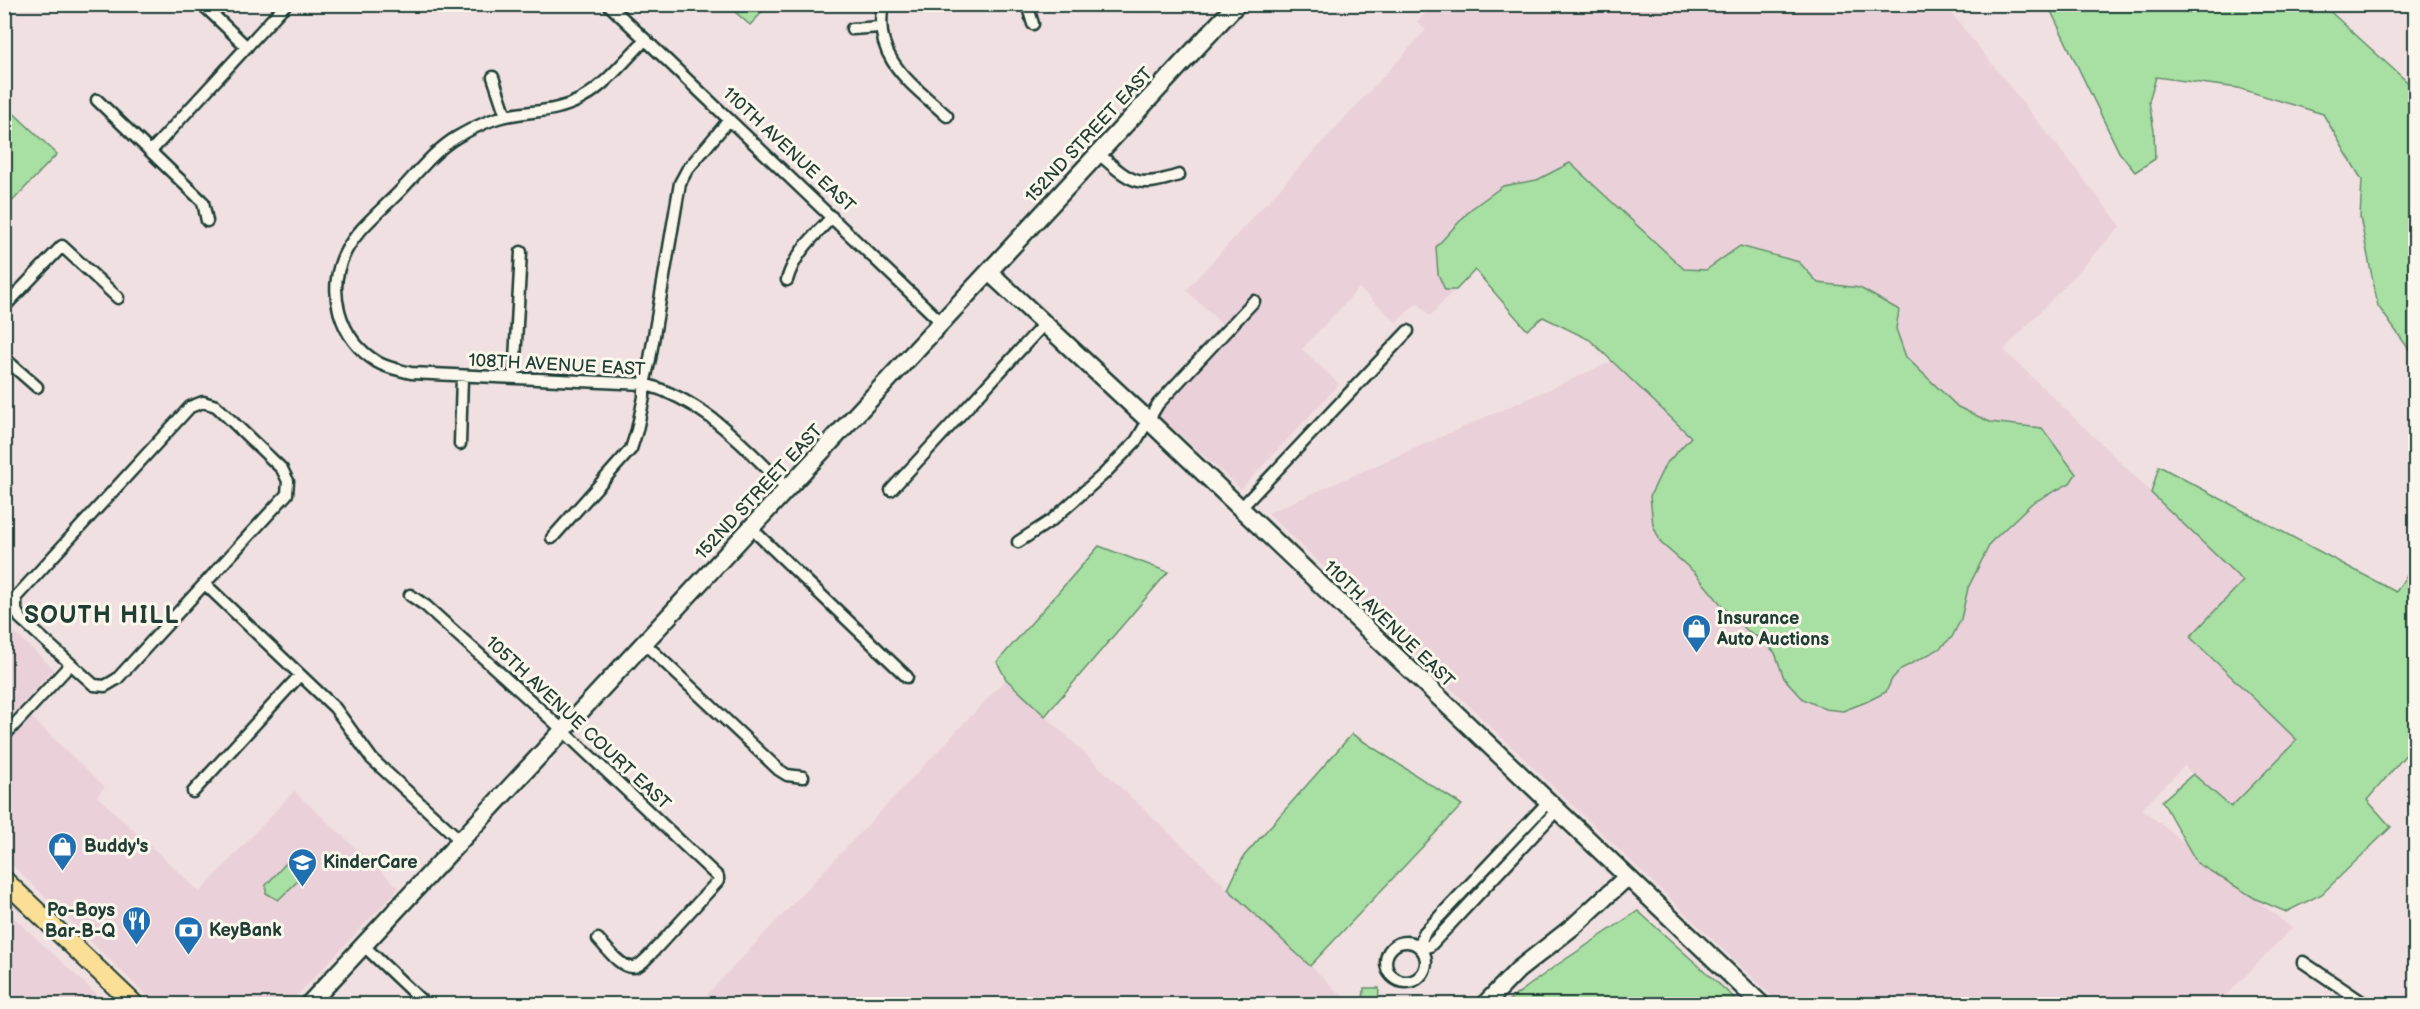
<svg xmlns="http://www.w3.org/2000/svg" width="2420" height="1009" font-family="'Balsamiq Sans',sans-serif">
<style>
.built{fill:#ead0d9}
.green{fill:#a8dfa3;stroke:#648e6c;stroke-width:1.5}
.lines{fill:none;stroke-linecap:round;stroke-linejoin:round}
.street-casing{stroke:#1f3d34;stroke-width:15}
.secondary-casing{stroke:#1f3d34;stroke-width:21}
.primary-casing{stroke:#1f3d34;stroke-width:22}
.street{stroke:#fbf7ec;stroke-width:10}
.secondary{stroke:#fbf7ec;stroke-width:16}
.primary{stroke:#fbdf96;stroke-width:18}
.labels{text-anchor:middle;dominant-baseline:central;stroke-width:6;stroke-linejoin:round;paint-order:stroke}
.street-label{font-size:18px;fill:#1f3d34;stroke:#fbf7ec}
.poi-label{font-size:18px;font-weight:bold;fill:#1f3d34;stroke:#fbf7ec;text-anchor:start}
.district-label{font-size:24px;font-weight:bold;letter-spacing:1.5px;fill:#1f3d34;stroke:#fbf7ec}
</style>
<rect width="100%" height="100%" fill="#f1e0e1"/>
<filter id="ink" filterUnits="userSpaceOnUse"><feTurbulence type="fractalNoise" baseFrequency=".0167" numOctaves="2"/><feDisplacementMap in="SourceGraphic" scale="12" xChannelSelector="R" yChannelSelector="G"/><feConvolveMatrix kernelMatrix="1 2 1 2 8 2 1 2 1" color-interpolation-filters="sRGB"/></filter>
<g filter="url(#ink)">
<path class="built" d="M1433 5H1945L2121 226 2004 350 2243 581 2190 637 2297 740 2230 807 2184 766 2142 809 2292 928 2218 1004H1780L1268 513 1613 361 1868 608 2002 469 1493 249 1430 316 1418 303 1396 322 1359 288 1302 349 1339 384 1241 489 1148 406 1223 325 1186 290 1426 30 1417 22Z
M4 623 54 669 5 722H4Z
M1006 679 1351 1004H698Z
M30 716 105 787 97 796 200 892 294 791 399 888 289 1004H155L5 858 4 744Z
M5 909 107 1004H5Z"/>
<path class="green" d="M727 5H769L750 25Z
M2048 5H2323L2415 89V358L2378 306 2360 217 2362 180 2323 114 2238 88 2156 77 2149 101 2154 131 2155 159 2135 172 2119 152Z
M5 105 57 154 5 209 4 106Z
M1570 163 1684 269 1706 270 1740 246 1799 262 1818 283 1860 288 1899 310 1896 329 1906 357 1958 407 1990 422 2042 428 2076 474 2070 483 2032 503 1991 542 1968 588 1961 619 1952 637 1939 649 1901 669 1892 679 1886 692 1866 702 1843 711 1825 709 1803 699 1784 678 1775 653 1764 641 1748 631 1730 615 1695 573 1661 543 1653 525 1650 496 1665 465 1691 437 1590 340 1543 317 1527 330 1475 270 1456 290H1445L1438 274 1436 247 1471 209 1503 186 1537 180Z
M2159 466 2396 592 2415 562V744L2367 800 2391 827 2322 894 2286 912 2256 899 2197 863 2162 801 2193 774 2231 807 2297 740 2190 637 2243 581 2151 493Z
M1099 546 1168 572 1045 716 1006 679 997 662Z
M1352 734 1462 805 1310 966 1228 889 1244 856Z
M287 862 301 875 299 878 300 879 278 900 266 893V885Z
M1638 911 1741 1004H1504L1554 967Z
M1364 988H1379L1378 1003H1363Z"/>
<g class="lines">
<defs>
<path id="street" d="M202 4 247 47
M608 4 942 323
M883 4C872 59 911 83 947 116
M1027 4 1033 24
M852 29 880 27
M645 40C625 60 606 85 581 99 555 113 533 110 506 116 490 119 471 129 457 137 435 150 418 172 401 190 383 209 358 228 346 251 325 289 339 339 377 362 387 368 400 370 411 373L644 384C706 401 743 446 788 489
M493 77 506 116
M97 100 203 202 207 221
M151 151 286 4
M1099 154C1131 182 1137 189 1179 175
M787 280C795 253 813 237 832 217
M4 307 62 246 118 298
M4 358 37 387
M514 378 521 252
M203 402 216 406 282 469 288 481 287 494 117 679 105 686 94 685 20 618 16 610V597L190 407Z
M460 444 462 377
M891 490 1044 324
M1240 509 1408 331
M752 529 907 677
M552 538 631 449 637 430 644 397V384L650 359 680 183 687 170 729 120
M1018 542 1052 520 1104 474 1136 441 1158 404 1254 301
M205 584 335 708 372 759 461 841
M410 595 426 606 554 722 718 877V881L649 956C645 960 639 967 633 967 620 968 606 947 598 939
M644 643 779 770 787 775 803 777
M4 736 70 665
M193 792 300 675
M1548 802 1424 933 1419 947 1430 946 1557 810
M1386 962a20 20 0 1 1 40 0a20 20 0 1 1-40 0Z
M364 946 425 1004
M2303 962 2365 1004"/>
<path id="secondary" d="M989 272 1149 421 1761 1004
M309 1004 1237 4
M1485 1004 1518 970 1575 925 1627 877"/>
<path id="primary" d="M4 880 134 1004"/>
</defs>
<use href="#street" class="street-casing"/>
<use href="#secondary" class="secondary-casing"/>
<use href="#primary" class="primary-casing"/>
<use href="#street" class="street"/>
<use href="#secondary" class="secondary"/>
<use href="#primary" class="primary"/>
</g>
</g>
<defs>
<symbol id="shop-pin" viewBox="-11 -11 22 30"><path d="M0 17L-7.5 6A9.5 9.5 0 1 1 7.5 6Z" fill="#1f6fb2" stroke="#fbf7ec"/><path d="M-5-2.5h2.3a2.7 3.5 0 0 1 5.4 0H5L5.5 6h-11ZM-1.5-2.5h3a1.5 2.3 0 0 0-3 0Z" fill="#fff"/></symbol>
<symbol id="school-pin" viewBox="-11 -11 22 30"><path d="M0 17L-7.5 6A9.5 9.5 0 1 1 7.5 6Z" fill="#1f6fb2" stroke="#fbf7ec"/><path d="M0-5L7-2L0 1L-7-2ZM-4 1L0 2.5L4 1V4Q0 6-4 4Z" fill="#fff"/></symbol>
<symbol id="restaurant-pin" viewBox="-11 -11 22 30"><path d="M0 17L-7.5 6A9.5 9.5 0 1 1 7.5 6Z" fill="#1f6fb2" stroke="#fbf7ec"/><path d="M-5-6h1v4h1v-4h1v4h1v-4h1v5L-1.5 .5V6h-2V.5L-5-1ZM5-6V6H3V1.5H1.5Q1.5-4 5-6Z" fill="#fff"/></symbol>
<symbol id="bank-pin" viewBox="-11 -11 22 30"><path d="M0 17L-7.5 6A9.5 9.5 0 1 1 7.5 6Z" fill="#1f6fb2" stroke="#fbf7ec"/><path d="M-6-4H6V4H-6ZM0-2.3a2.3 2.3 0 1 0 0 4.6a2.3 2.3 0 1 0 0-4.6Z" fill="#fff"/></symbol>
</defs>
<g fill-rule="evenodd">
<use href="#shop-pin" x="1680" y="612" width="33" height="45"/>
<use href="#shop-pin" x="46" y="830" width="33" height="45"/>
<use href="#school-pin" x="286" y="846" width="33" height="45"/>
<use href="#restaurant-pin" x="120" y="904" width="33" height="45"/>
<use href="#bank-pin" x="172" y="914" width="33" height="45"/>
</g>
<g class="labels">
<g class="street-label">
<text transform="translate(1089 135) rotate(-47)">152ND STREET EAST</text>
<text transform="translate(789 150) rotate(43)">110TH AVENUE EAST</text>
<text transform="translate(557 365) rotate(3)">108TH AVENUE EAST</text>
<text transform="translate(759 492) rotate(-47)">152ND STREET EAST</text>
<text transform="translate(1389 624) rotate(44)">110TH AVENUE EAST</text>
<text transform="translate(578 723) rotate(43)">105TH AVENUE COURT EAST</text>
</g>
<g class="poi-label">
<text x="1717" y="618">Insurance<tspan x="1717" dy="21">Auto Auctions</tspan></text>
<text x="84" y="846">Buddy's</text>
<text x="323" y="862">KinderCare</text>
<text x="115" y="910" text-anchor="end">Po-Boys<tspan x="115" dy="21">Bar-B-Q</tspan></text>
<text x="209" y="930">KeyBank</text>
</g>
<g class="district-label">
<text x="102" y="615">SOUTH HILL</text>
</g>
</g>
<rect width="2420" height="1009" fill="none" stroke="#fbf7ec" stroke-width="24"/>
<rect x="12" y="12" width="2396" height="985" fill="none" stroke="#1f3d34" stroke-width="2" filter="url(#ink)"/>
</svg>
